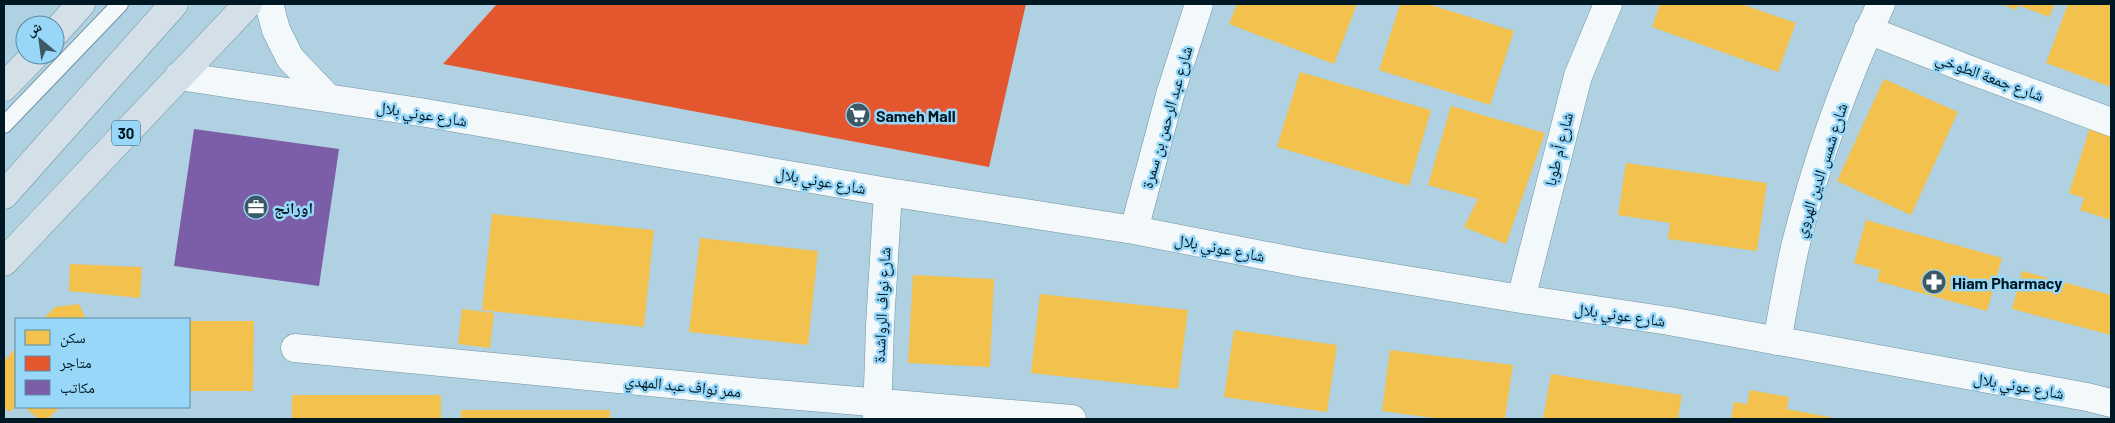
<svg xmlns="http://www.w3.org/2000/svg" width="2115" height="423" font-family="Barlow,'Noto Naskh Arabic',sans-serif">
<style>
.homes{fill:#f2c14e}
.shops{fill:#e4572e}
.offices{fill:#7b5ea7}
.lines{fill:none;stroke-linecap:round;stroke-linejoin:round}
.service-casing{stroke:#7292a1;stroke-width:18}
.minor-casing{stroke:#7292a1;stroke-width:29}
.primary-casing{stroke:#7494a3;stroke-width:29}
.service{stroke:#f3f8fb;stroke-width:16}
.minor{stroke:#f3f8fb;stroke-width:28}
.primary{stroke:#d3e0e7;stroke-width:28}
.labels{text-anchor:middle;dominant-baseline:central;stroke-width:5;stroke-linejoin:round;paint-order:stroke}
.shield{fill:#99d7f8;stroke:#2e5163;stroke-width:1}
.shield-label{font-size:15px;font-weight:bold;fill:#001823}
.street-label{font-size:16px;fill:#001823;stroke:#99d7f8}
.poi-label{font-size:16px;font-weight:bold;fill:#001823;stroke:#99d7f8;text-anchor:start}
</style>
<rect width="100%" height="100%" fill="#afd1e2"/>
<path class="homes" d="M1237 4H1357L1334 64 1229 24Z
M1400 4H1428L1514 31 1490 105 1379 70Z
M1660 4H1741L1796 23 1778 72 1652 27Z
M2001 4H2055L2049 17 2018 5 2016 10Z
M2068 4H2111V87L2046 63Z
M1300 72 1431 110 1409 186 1277 147Z
M1884 79 1958 112 1911 215 1837 181Z
M1451 106 1545 133 1506 244 1464 227 1478 199 1428 185Z
M2091 124 2111 131V220L2080 210 2084 198 2069 193Z
M1626 163 1767 183 1757 251 1668 239 1670 223 1618 215Z
M492 214 654 230 644 327 482 310Z
M1866 220 2002 258 1987 311 1877 281 1880 270 1854 263Z
M700 238 818 251 808 345 689 332Z
M70 264 142 267 140 298 69 291Z
M2022 271 2111 295V335L2012 309Z
M913 275 994 279 990 367 908 363Z
M1040 294 1188 310 1178 389 1031 373Z
M79 304 86 319H43L55 307Z
M462 309 494 313 490 348 458 344Z
M189 321H254L253 391H189Z
M1234 330 1337 345 1327 412 1224 397Z
M16 348V406L10 412 4 408V361Z
M1390 350 1513 365 1505 419H1441L1382 411Z
M1551 374 1682 395 1678 419H1543Z
M1750 390 1789 397 1787 409 1840 419H1731L1734 402 1747 404Z
M292 395H441V419H292Z
M24 407H60L48 419H39Z
M461 410H610V419H461Z"/>
<path class="shops" d="M497 4H1026L989 167 443 64Z"/>
<path class="offices" d="M194 129 339 149 319 286 174 266Z"/>
<g class="lines">
<defs>
<path id="service" d="M4 125 120 4"/>
<path id="minor" d="M269 4 276 30 290 58 328 98
M1868 30 1970 70 2111 122
M179 76 420 112 888 192 1134 230 1303 263 1521 299 1669 321 2087 397 2111 403
M1134 230 1170 95 1199 4
M1521 299 1578 76 1608 4
M1777 341C1783 310 1788 278 1795 247 1815 166 1845 80 1881 4
M295 348 764 393 1072 419
M877 419 880 325 888 192"/>
<path id="primary" d="M55 33 81 4
M4 87 35 55
M4 195 174 4
M4 262 248 4"/>
</defs>
<use href="#service" class="service-casing"/>
<use href="#minor" class="minor-casing"/>
<use href="#primary" class="primary-casing"/>
<use href="#service" class="service"/>
<use href="#minor" class="minor"/>
<use href="#primary" class="primary"/>
</g>
<defs>
<symbol id="supermarket-disc" viewBox="-11 -11 22 22"><circle r="9.5" fill="#3d5966" stroke="#99d7f8"/><path d="M-6-5.5h2.5l.6 2H6L4.5 2H-2.5L-4.4-4H-6ZM-1.5 3.2a1.3 1.3 0 1 0 .1 0ZM3 3.2a1.3 1.3 0 1 0 .1 0Z" fill="#fff"/></symbol>
<symbol id="office-disc" viewBox="-11 -11 22 22"><circle r="9.5" fill="#3d5966" stroke="#99d7f8"/><path d="M-6-3h4V-5.5h4V-3h4V5H-6ZM-1-4.5V-3h2v-1.5ZM-6 0V1H6V0Z" fill="#fff"/></symbol>
<symbol id="pharmacy-disc" viewBox="-11 -11 22 22"><circle r="9.5" fill="#3d5966" stroke="#99d7f8"/><path d="M-2-6h4v4h4v4h-4v4h-4v-4h-4v-4h4Z" fill="#fff"/></symbol>
</defs>
<g fill-rule="evenodd">
<use href="#supermarket-disc" x="844" y="101" width="28" height="28"/>
<use href="#office-disc" x="242" y="193" width="28" height="28"/>
<use href="#pharmacy-disc" x="1920" y="268" width="28" height="28"/>
</g>
<g class="labels">
<rect class="shield" x="112" y="120.5" width="28" height="25" rx="4"/>
<g class="shield-label">
<text x="126" y="133">30</text>
</g>
<g class="street-label">
<text transform="translate(1990 76) rotate(20)">شارع جمعة الطوخي</text>
<text transform="translate(422 113) rotate(9)">شارع عوني بلال</text>
<text transform="translate(1166 117) rotate(-74)">شارع عبد الرحمن بن سمرة</text>
<text transform="translate(1558 149) rotate(-76)">شارع أم طوبا</text>
<text transform="translate(1820 170) rotate(-72)">شارع شمس الدين الهروي</text>
<text transform="translate(821 180) rotate(10)">شارع عوني بلال</text>
<text transform="translate(1220 247) rotate(11)">شارع عوني بلال</text>
<text transform="translate(881 305) rotate(-87)">شارع نواف الرواشدة</text>
<text transform="translate(1620 314) rotate(8)">شارع عوني بلال</text>
<text transform="translate(683 385) rotate(6)">ممر نواف عبد المهدي</text>
<text transform="translate(2019 385) rotate(10)">شارع عوني بلال</text>
</g>
<g class="poi-label">
<text x="876" y="115">Sameh Mall</text>
<text x="274" y="207">اورانج</text>
<text x="1952" y="282">Hiam Pharmacy</text>
</g>
</g>
<rect width="2115" height="423" fill="none" stroke="#001823" stroke-width="10"/>
<rect x="15" y="318" width="175" height="90" fill="#99d7f8" stroke="#5c8ba3"/>
<rect x="25" y="330" width="25" height="15" fill="#f2c14e" stroke="#5c8ba3"/>
<text x="60" y="343" font-size="15" fill="#001823">سكن</text>
<rect x="25" y="356" width="25" height="15" fill="#e4572e" stroke="#5c8ba3"/>
<text x="60" y="368" font-size="15" fill="#001823">متاجر</text>
<rect x="25" y="380" width="25" height="15" fill="#7b5ea7" stroke="#5c8ba3"/>
<text x="60" y="393" font-size="15" fill="#001823">مكاتب</text>
<g transform="translate(40 40) rotate(331)"><circle r="24" fill="#99d7f8" stroke="#5c8ba3"/>
<path d="M0-4L9 19L0 12L-9 19Z" fill="#3d5966"/>
<text y="-8" font-size="14" font-weight="bold" text-anchor="middle" fill="#001823">ش</text>
</g>
</svg>
